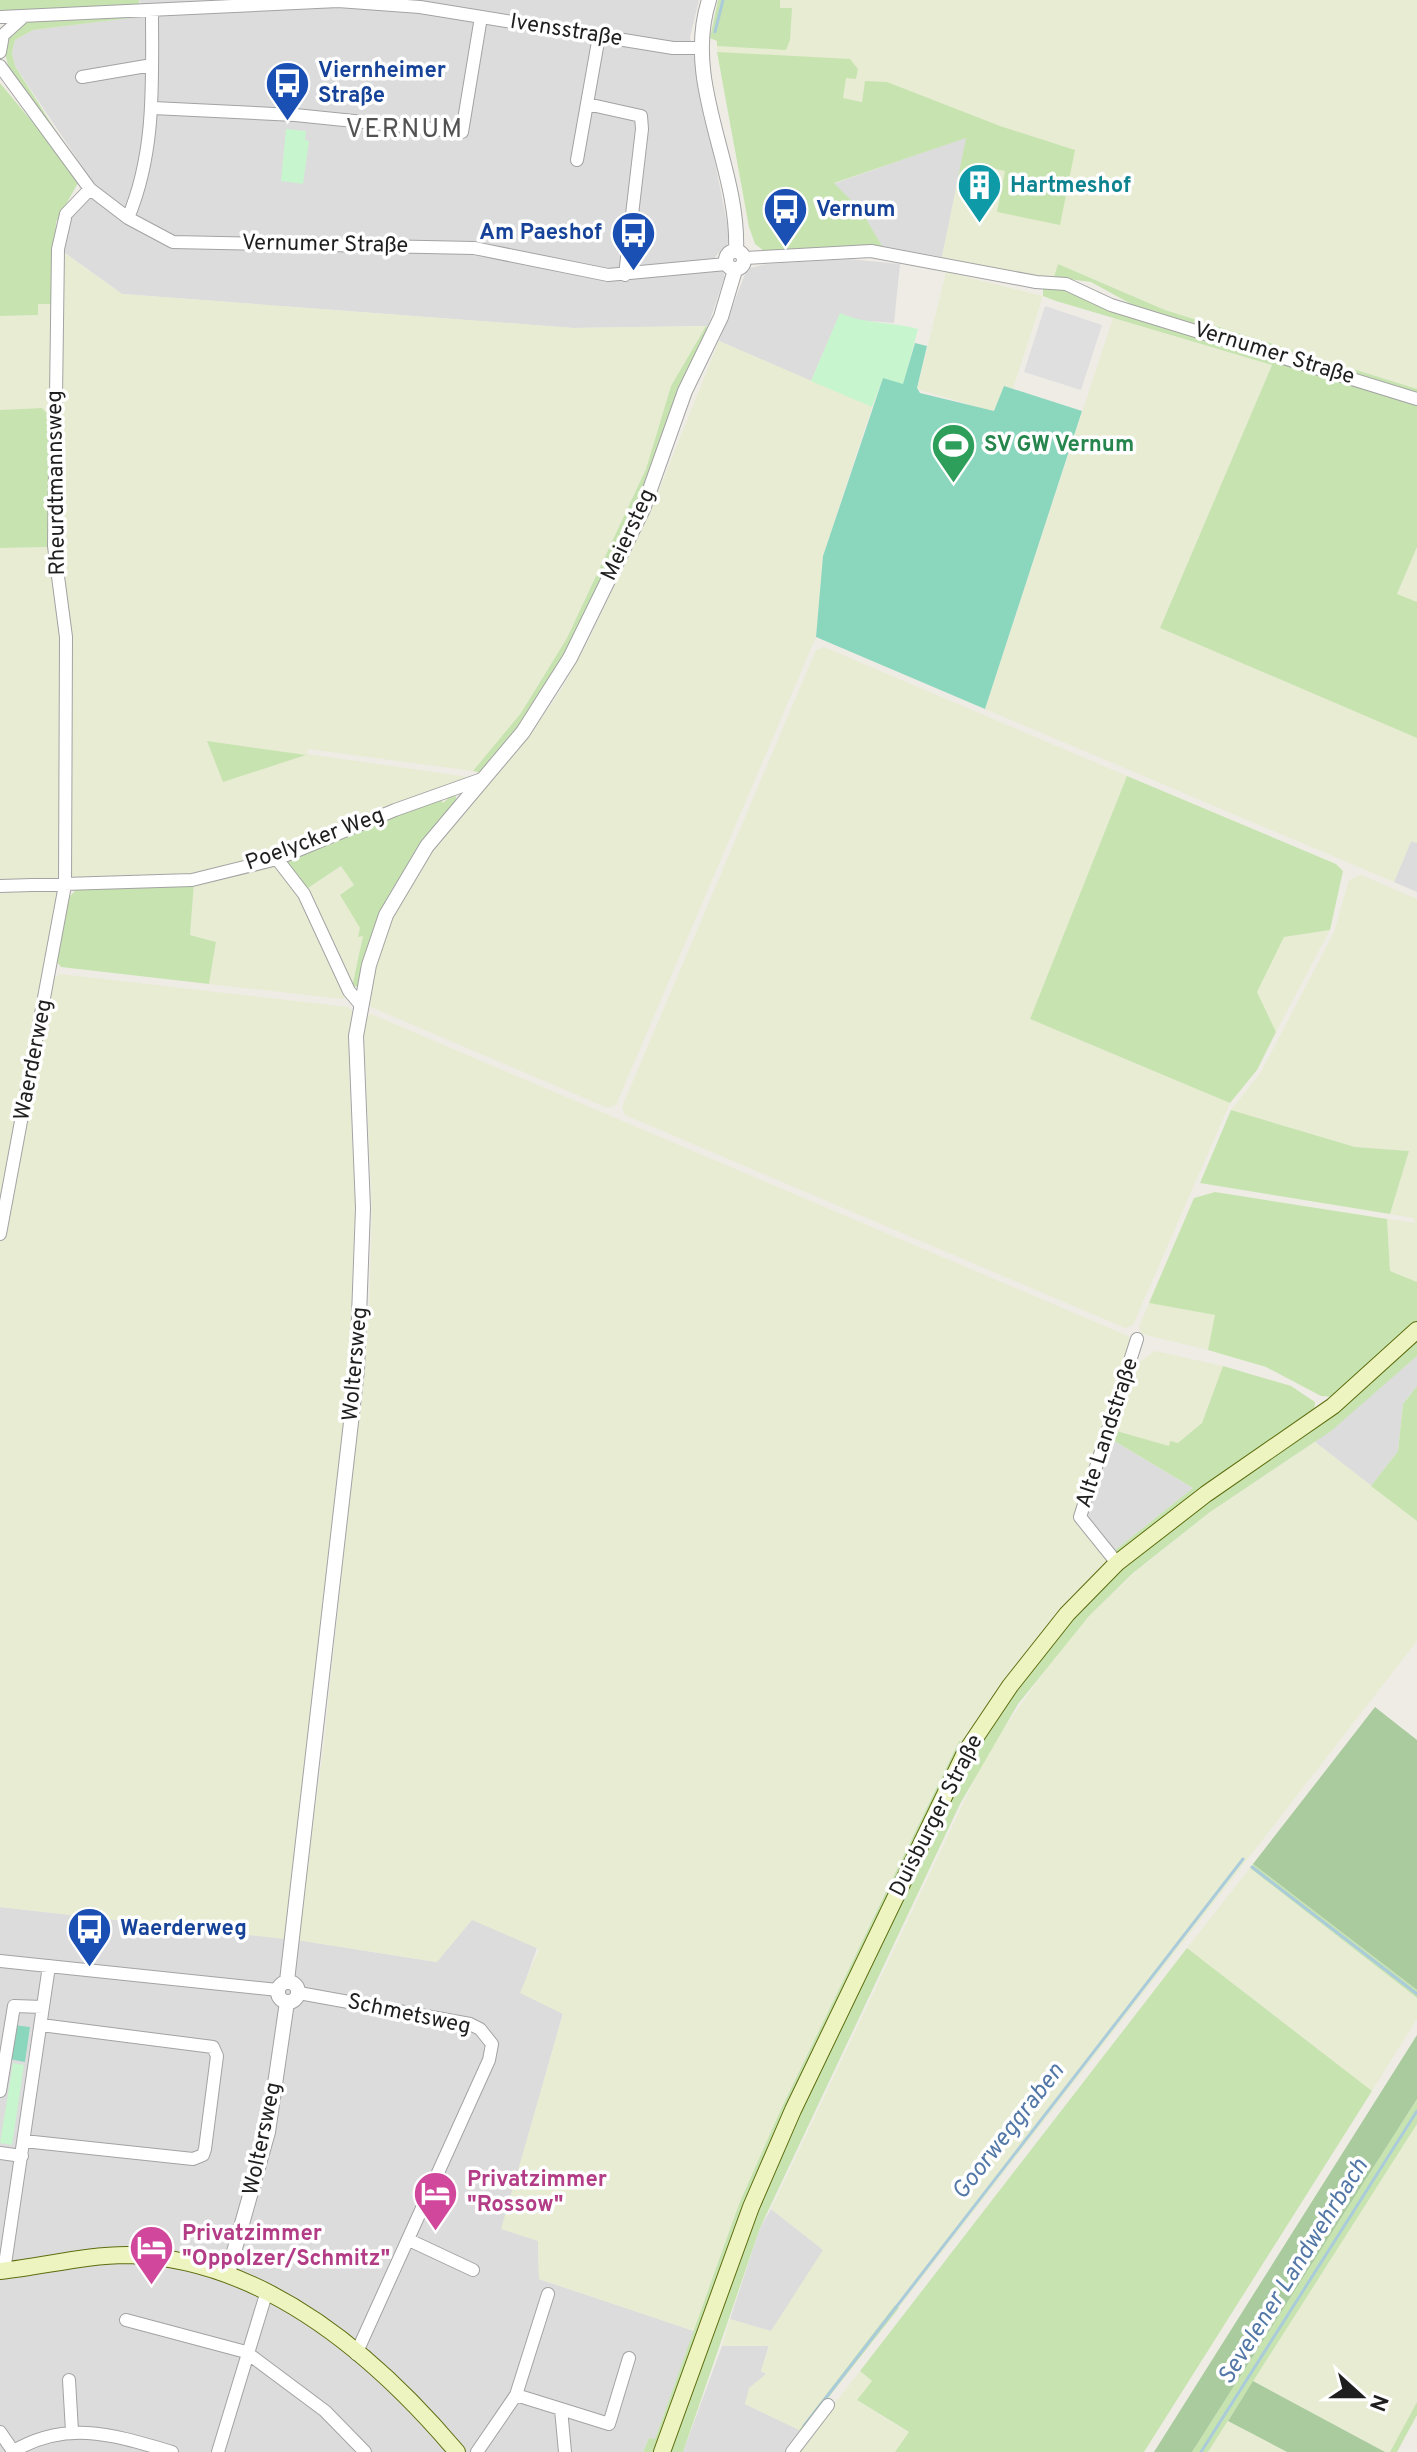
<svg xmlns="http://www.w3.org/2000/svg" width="1417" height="2452" font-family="Overpass,sans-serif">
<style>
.residential{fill:#dddcdc}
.farmland{fill:#e8ecd3}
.grass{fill:#c7e4b0}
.forest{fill:#a9cb9e}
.park{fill:#c7f5ce}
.pitch{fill:#8bd7be}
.parking{fill:#dfdfdf}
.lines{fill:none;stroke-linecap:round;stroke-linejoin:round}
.stream{stroke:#aacbd9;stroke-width:3}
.minor-casing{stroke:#a3a3a3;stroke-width:14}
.tertiary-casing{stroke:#a3a3a3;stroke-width:16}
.secondary-casing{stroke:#5d6d0f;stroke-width:18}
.minor{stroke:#fff;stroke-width:12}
.tertiary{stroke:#fff;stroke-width:14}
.secondary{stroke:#eef4bf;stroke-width:16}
.labels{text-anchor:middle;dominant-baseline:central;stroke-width:7;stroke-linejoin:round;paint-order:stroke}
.street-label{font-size:22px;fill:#1f1f1f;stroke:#fff}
.transit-label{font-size:22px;font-weight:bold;fill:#164399;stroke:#fff;text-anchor:start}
.culture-label{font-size:22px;font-weight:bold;fill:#0d838f;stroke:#fff;text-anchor:start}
.leisure-label{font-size:22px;font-weight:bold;fill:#27864d;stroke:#fff;text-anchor:start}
.hotel-label{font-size:22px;font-weight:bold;fill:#b23c85;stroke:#fff;text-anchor:start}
.water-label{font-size:24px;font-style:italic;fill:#5378a7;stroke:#fff}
.quarter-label{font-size:26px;letter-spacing:2px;fill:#525252;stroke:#fff}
</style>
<rect width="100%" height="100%" fill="#efece6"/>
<path class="residential" d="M139 0H699L690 37 729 233 728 243 715 257 725 276 708 326 573 328 122 294 61 250 64 222 96 187 15 66 12 53 15 40 33 30 145 16Z
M967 137 942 257 882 246 861 210 833 184Z
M849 259 900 264 894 323 855 320 840 314 811 381 719 341 747 269 766 264Z
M1411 841 1417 843V892L1394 882Z
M1417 1356V1386L1403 1404 1398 1451 1371 1486 1315 1442Z
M1111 1439 1193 1488 1114 1551 1088 1521 1086 1514Z
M0 1907 297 1940 436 1962 472 1919 537 1948 521 1993 563 2013 502 2229 538 2240 539 2279 694 2331 655 2440 649 2438 643 2452H0Z
M771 2209 824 2250 771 2332 730 2319 760 2228Z
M769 2345 761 2371 766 2374 752 2389 745 2404 802 2431 786 2452H683L722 2346Z"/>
<path class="farmland" d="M780 0H1417V389L1165 310 1058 264 1054 277H1037L942 257 958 178 983 183 987 167 1006 171 1075 150 1000 126 842 98 846 77 856 79 858 69 717 52V46L786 49 792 9 780 8Z
M63 252 122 294 573 328 706 326 671 386 646 469 567 638 521 713 473 771 308 749 307 754 468 777 465 781 267 857 192 875 77 880 70 873 58 533Z
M946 272 1043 296 1013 389 1004 386 994 412 917 389Z
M38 303 55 304 50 417 42 408 0 410V316L38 315Z
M1113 318 1272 365 1160 628 1417 738V843L1411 841 1394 882 985 709Z
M719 341 872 407 823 556 816 637 616 1105 608 1108 371 1007 367 999 392 915 432 849 526 740 559 693 587 643 653 505Z
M48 547 60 637 61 873 54 881 0 882V548Z
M1417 547V602L1397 594Z
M824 647 1127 776 1030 1019 1230 1103 1133 1325 1125 1328 625 1115 622 1107 816 650Z
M270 865 280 869 298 891 346 994 343 999 209 984 216 942 190 935 194 883Z
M342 866 354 885 363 936 353 982H348L305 890Z
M1361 875 1417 899V1282L1390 1271 1387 1219 1416 1223 1413 1218 1390 1214 1409 1151 1355 1147 1231 1110 1261 1072 1334 932 1349 880Z
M54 889 59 897 53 979 60 974 348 1007 353 1012 349 1073 355 1202 349 1370 285 1939 0 1907V891Z
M1330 930 1276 1032 1257 992 1284 937Z
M371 1014 1128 1336 1132 1345 1076 1513 1078 1526 1107 1557 1108 1565 964 1744 958 1742 782 2107 739 2204 694 2331 539 2279 538 2241 501 2229 563 2014 520 1993 539 1949 472 1920 437 1962 297 1940 323 1751 369 1315 372 1208 364 1035 365 1017Z
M1149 1303 1216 1315 1208 1350 1142 1334 1139 1327Z
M1155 1351 1223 1366 1202 1423 1177 1444 1169 1446 1113 1430 1134 1366Z
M1315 1442 1417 1521V1641L899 2308 895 2306 799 2430 745 2404 749 2388 766 2374 761 2371 769 2346H722L730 2319 771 2331 823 2250 771 2209 987 1753 1049 1664 1089 1616 1134 1573 1210 1512Z
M1250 1868 1417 1998V2019L1372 2091 1187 1948Z
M1417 2124V2402L1390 2452H1385L1253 2381Z
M860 2371 872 2381 858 2401 909 2433 895 2452H797Z
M1228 2421 1287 2452H1208Z"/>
<path class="grass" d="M0 0H139V5L0 12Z
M718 0H780V8H792L790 40 786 50 717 46V41L710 38Z
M146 16 33 30 15 40 12 53 15 66 58 134C35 108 0 74 5 37L25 22Z
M717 52 850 59 858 69 856 79 846 78 843 98 862 102 865 81 887 82 1000 126 1075 150 1060 225 997 212 1005 171 987 167 984 183 958 178 966 138 834 183 861 210 882 246 764 251 755 244 749 227Z
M0 83 68 165 78 183 56 222 52 304H38V315L0 316Z
M1058 264 1165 310 1417 389V394L1131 304 1091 282 1054 277Z
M1043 288 1064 289 1417 404V547L1397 594 1417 602V738L1160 628 1272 365 1056 301 1043 296Z
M706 326 711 330 682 382 641 501 575 639 521 726 483 773 473 771 521 713 567 638 646 469 671 386Z
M42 408 50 417 48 547 0 548V410Z
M207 741 306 755 223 782Z
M1127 776 1336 864 1343 871 1330 930 1284 937 1257 992 1276 1032 1257 1070 1230 1103 1030 1019Z
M454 793 458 802 431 834 359 986 352 987 363 936 358 937 360 928 340 895 354 885 341 866 305 890 287 863 290 856 441 799 443 803Z
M194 883 190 935 216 942 209 984 61 967 56 961 69 897 77 889Z
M1231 1110 1355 1147 1409 1151 1390 1214 1200 1183Z
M1215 1192 1387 1219 1390 1271 1417 1282V1321L1334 1397 1321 1396 1266 1367 1208 1350 1215 1315 1149 1303 1194 1198Z
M1417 1338V1356L1331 1431 1210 1512 1133 1573 1089 1616 1018 1704 960 1804 760 2228 683 2452H667L785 2139 975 1746 1079 1610 1127 1561Z
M1223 1366 1291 1386 1315 1402 1314 1413 1120 1553 1114 1551 1193 1488 1111 1439 1113 1430 1169 1446 1170 1441 1178 1443 1202 1423Z
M1417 1386V1521L1371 1486 1398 1451 1403 1404Z
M959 1741 964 1744 776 2134 655 2452H643L649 2438 655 2439 739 2204 782 2107Z
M1253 1864 1417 1990V1998L1250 1868Z
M1187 1948 1372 2091 1144 2452H895L909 2432 857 2400 872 2381 860 2371Z
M1417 2099V2124L1208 2452H1192Z
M895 2305 899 2308 802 2431 799 2430Z
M1417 2402V2415L1397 2452H1390Z"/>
<path class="forest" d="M1375 1707 1417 1740V1990L1253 1864Z
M1417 2035V2099L1192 2452H1154Z
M1253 2381 1385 2452H1287L1228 2421Z"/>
<path class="park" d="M286 129 306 131 305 140 309 141 303 184 281 181Z
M840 313C864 324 893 322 918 329L903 385 883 378 872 407 811 381Z
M13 2063 24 2065 12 2145 0 2143Z"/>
<path class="pitch" d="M915 343 927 346 917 388 920 393 994 411 1004 386 1082 411 985 709 816 637 823 556 883 378 903 384Z
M14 2025 30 2027 25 2062 9 2059Z"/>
<path class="parking" d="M1045 306 1102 325 1081 390 1024 372Z"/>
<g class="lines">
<path class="stream" d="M715 32 723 0
M1252 1867 1417 1994
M804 2426 1243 1859
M1201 2452 1417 2111"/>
<defs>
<path id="minor" d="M0 17 338 1 420 7 673 48H701
M0 52 3 35 23 17
M0 66 90 189 128 218 173 242 474 248 608 275 726 264
M82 77 152 65
M587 104 641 116 642 129 625 275
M153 108 295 115 462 132 481 17
M577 160 599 36
M128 218C156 151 152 82 152 10
M744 258 871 251 1036 282 1066 284 1111 305 1417 399
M277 859 304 894 349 991 360 1004
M0 886 192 880 277 859 395 810 482 779
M0 1234 65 885 66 637 54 546 58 249 66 214 90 189
M1117 1563 1080 1517 1137 1339
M0 1961 278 1990
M299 1993 470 2024 480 2029 492 2044 489 2060 356 2354
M0 2091 14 2006 43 2007
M24 2141 193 2159 203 2155 205 2149 217 2056 213 2047 41 2025
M0 2153 22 2156
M409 2240 473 2270
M4 2271 49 1966
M126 2320 246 2352 325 2411 365 2452
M69 2380 72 2431
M516 2395 561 2409 565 2452
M561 2409 609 2424 629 2358
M0 2432 13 2451
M12 2452C67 2419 114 2435 172 2452
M218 2452 267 2291
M477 2452 516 2395 548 2294
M792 2452 828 2405"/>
<path id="tertiary" d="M709 0C682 84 740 167 736 251
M726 260a9 9 0 1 1 18 0a9 9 0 1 1-18 0Z
M287 1981 357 1370 363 1208 356 1036 369 965 386 915 427 846 523 732 570 658 643 509 685 391 721 317 735 270
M278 1992a10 10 0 1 1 20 0a10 10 0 1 1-20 0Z
M228 2273 268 2132 287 2002"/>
<path id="secondary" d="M0 2271C42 2267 84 2255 127 2255 262 2258 374 2354 457 2452
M662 2452 751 2207 793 2110 965 1753 1010 1686 1067 1614 1117 1563 1206 1494 1333 1406 1417 1330"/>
</defs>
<use href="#minor" class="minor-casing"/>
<use href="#tertiary" class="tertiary-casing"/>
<use href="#secondary" class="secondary-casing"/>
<use href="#minor" class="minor"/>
<use href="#tertiary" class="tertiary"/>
<use href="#secondary" class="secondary"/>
</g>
<defs>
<symbol id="bus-pin" viewBox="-11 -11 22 30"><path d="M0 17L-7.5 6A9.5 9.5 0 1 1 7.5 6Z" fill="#1a4fb4" stroke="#fff"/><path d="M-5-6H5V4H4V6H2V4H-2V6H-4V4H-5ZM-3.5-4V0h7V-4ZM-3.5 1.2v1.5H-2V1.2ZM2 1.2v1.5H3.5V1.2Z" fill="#fff"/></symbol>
<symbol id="building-pin" viewBox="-11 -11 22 30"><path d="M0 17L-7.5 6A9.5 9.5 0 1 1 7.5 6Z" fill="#0f9aa8" stroke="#fff"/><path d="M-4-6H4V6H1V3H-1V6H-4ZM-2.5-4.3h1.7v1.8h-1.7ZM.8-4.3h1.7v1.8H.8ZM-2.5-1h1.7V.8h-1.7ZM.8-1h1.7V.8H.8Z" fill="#fff"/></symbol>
<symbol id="stadium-pin" viewBox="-11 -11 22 30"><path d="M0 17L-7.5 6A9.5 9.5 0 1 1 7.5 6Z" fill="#2e9e5b" stroke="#fff"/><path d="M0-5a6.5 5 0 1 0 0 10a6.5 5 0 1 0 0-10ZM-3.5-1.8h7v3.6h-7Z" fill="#fff"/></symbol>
<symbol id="hotel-pin" viewBox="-11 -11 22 30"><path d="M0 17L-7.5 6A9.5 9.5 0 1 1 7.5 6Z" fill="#d1479c" stroke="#fff"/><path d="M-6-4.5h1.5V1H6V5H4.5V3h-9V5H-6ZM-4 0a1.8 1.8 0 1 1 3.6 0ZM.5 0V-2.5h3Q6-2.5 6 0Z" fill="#fff"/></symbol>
</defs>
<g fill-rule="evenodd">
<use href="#bus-pin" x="262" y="58" width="51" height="69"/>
<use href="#building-pin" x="954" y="160" width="51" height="69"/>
<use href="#bus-pin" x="760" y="184" width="51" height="69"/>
<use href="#bus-pin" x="608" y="208" width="51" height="69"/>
<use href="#stadium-pin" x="928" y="420" width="51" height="69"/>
<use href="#bus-pin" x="64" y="1904" width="51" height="69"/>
<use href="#hotel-pin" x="410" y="2168" width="51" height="69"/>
<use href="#hotel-pin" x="126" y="2222" width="51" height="69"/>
</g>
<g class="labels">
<g class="street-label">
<text transform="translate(566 31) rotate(9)">Ivensstraße</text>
<text transform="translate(325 245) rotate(1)">Vernumer Straße</text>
<text transform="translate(1274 354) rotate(17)">Vernumer Straße</text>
<text transform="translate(57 483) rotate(-91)">Rheurdtmannsweg</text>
<text transform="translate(629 535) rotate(-65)">Meiersteg</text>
<text transform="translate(315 840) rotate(-20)">Poelycker Weg</text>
<text transform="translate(34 1060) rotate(-79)">Waerderweg</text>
<text transform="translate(356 1364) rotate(-85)">Woltersweg</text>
<text transform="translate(1108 1433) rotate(-72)">Alte Landstraße</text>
<text transform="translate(937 1816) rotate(-63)">Duisburger Straße</text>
<text transform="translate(409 2015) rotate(12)">Schmetsweg</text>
<text transform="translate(263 2139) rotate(-78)">Woltersweg</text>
</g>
<g class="transit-label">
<text x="318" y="71">Viernheimer<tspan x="318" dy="25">Straße</tspan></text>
<text x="816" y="210">Vernum</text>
<text x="602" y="233" text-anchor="end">Am Paeshof</text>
<text x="120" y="1929">Waerderweg</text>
</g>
<g class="culture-label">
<text x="1010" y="186">Hartmeshof</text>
</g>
<g class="leisure-label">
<text x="984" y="445">SV GW Vernum</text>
</g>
<g class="hotel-label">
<text x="467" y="2180">Privatzimmer<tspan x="467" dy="25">"Rossow"</tspan></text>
<text x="182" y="2234">Privatzimmer<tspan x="182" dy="25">"Oppolzer/Schmitz"</tspan></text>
</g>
<g class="water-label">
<text transform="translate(1009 2132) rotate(-52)">Goorweggraben</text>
<text transform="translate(1294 2272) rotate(-58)">Sevelener Landwehrbach</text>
</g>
<g class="quarter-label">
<text x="405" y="130">VERNUM</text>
</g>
</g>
<g transform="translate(1361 2396) rotate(111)" stroke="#ffffff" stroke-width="6" paint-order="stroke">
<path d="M0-6L14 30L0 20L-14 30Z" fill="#1f1f1f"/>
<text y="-12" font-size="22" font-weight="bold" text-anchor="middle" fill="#1f1f1f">N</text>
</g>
</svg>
